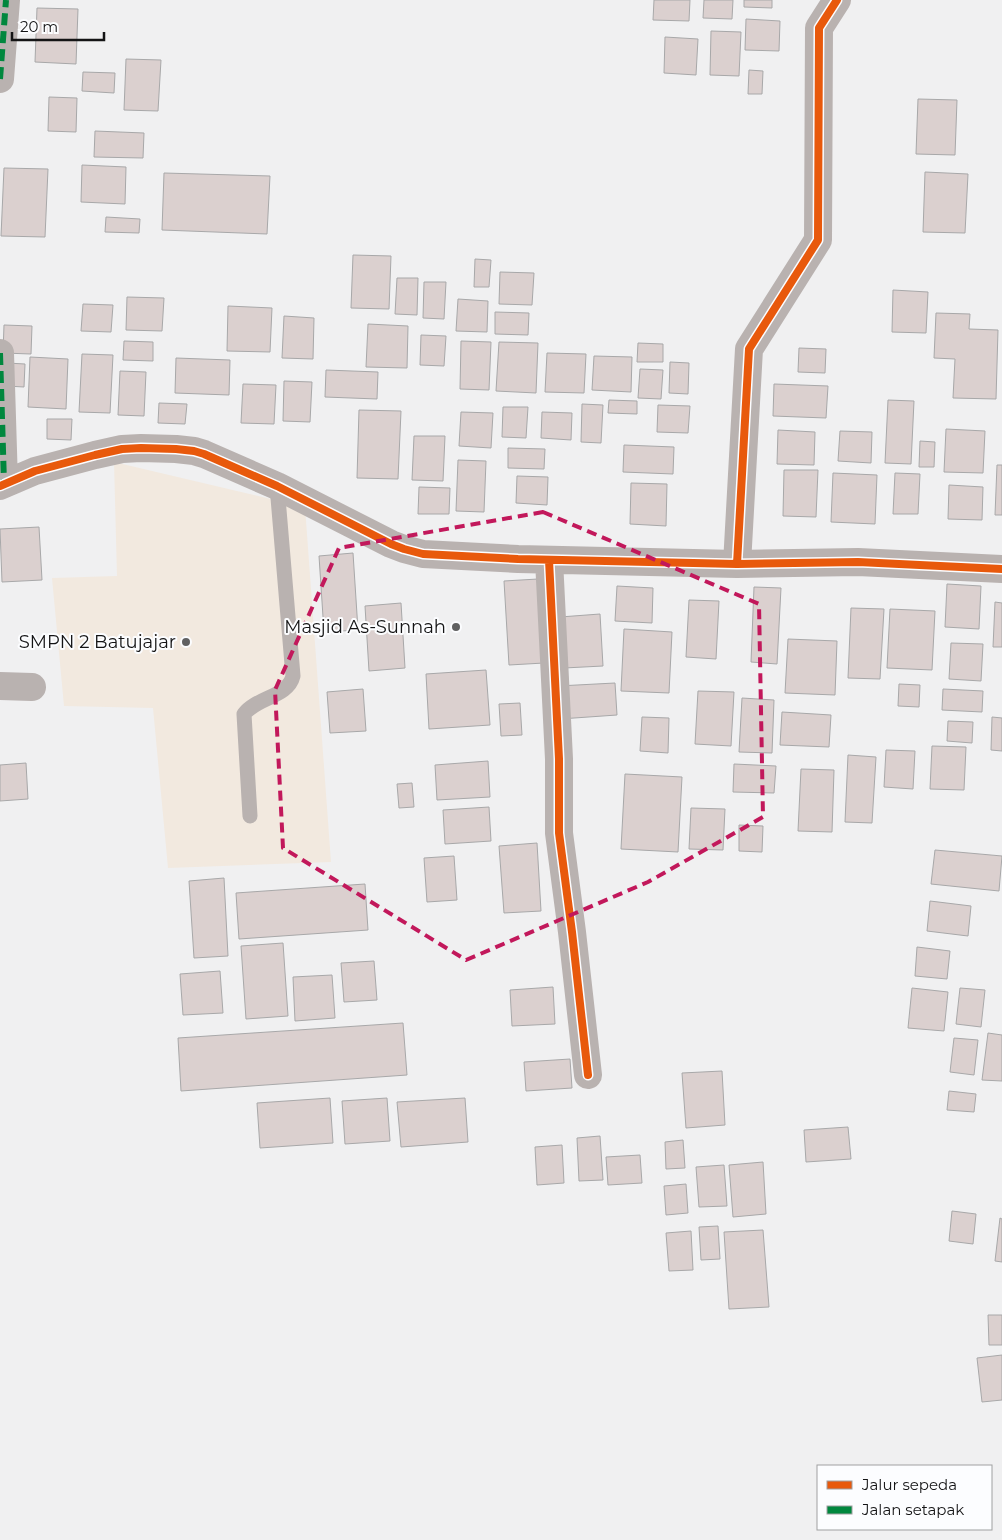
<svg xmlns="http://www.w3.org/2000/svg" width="1002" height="1540" font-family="Montserrat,sans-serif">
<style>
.education{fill:#f2e9df}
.building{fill:#dbd0cf;stroke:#a8a8a9}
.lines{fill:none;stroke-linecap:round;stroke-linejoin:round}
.lane{stroke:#b9b2b0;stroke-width:15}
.street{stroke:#b9b2b0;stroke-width:28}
.quiet{stroke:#00873e;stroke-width:6;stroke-dasharray:12 6;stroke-linecap:butt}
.cycleway-casing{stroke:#fcfdff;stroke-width:11}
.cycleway{stroke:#e8590c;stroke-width:8}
.marked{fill:none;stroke:#c2185b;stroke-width:4;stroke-dasharray:10 6;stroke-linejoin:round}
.poi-dot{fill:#616162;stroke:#fcfdff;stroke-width:2}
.labels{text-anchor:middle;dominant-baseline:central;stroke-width:4;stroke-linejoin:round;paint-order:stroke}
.poi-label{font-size:18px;fill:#141415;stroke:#fcfdff;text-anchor:end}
</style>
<rect width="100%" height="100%" fill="#f0f0f1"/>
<path class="education" d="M114 462 305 507 331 862 168 868 153 708 64 706 52 578 117 576Z"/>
<path class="building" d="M654 0H690L689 21 653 20Z
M704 0H733L732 19 703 18Z
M744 0H772V8L744 7Z
M37 8 78 9 76 64 35 62Z
M746 19 780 21 779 51 745 50Z
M711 31 741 32 739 76 710 75Z
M665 37 698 39 696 75 664 73Z
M126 59 161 60 158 111 124 110Z
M749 70 763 71 762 94H748Z
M83 72 115 73 114 93 82 91Z
M49 97 77 98 76 132 48 131Z
M918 99 957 100 955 155 916 154Z
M95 131 144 133 143 158 94 157Z
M82 165 126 167 125 204 81 202Z
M4 168 48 169 45 237 1 236Z
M925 172 968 174 965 233 923 232Z
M164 173 270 176 267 234 162 230Z
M106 217 140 219 139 233 105 232Z
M353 255 391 256 389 309 351 308Z
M475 259 491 260 489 287H474Z
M500 272 534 273 532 305 499 304Z
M397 278H418L417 315 395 314Z
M424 282H446L444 319 423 318Z
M893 290 928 292 926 333 892 332Z
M127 297 164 298 162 331 126 330Z
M458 299 488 301 487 332 456 331Z
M83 304 113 305 111 332 81 331Z
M228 306 272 308 270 352 227 351Z
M495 312 529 313 528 335 495 334Z
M936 313 970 314 969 329 998 330 996 399 953 398 955 359 934 358Z
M284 316 314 318 313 359 282 358Z
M368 324 408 326 407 368 366 367Z
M4 325 32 326 31 354 3 353Z
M421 335 446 336 444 366 420 365Z
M124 341 153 342V361L123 360Z
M461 341 491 342 489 390 460 389Z
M499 342 538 343 536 393 496 391Z
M638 343 663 344V362H637Z
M799 348 826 349 825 373 798 372Z
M547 353 586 354 584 393 545 392Z
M82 354 113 355 110 413 79 412Z
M594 356 632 357 631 392 592 390Z
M30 357 68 359 66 409 28 407Z
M176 358 230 360 229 395 175 393Z
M670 362 689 363 688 394 669 393Z
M7 363 25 364 24 387 6 386Z
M640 369 663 370 661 399 638 398Z
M326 370 378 372 377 399 325 397Z
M120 371 146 372 144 416 118 415Z
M284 381 312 382 310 422 283 421Z
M243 384 276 385 274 424 241 423Z
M774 384 828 386 826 418 773 416Z
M609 400 637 401V414L608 413Z
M888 400 914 401 911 464 885 463Z
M159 403 187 404 185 424 158 423Z
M582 404 603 405 601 443 581 442Z
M658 405 690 406 688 433 657 432Z
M503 407H528L526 438 502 437Z
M359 410 401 411 398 479 357 478Z
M461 412 493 413 491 448 459 446Z
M542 412 572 413 571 440 541 438Z
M47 419H72L71 440 47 439Z
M946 429 985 431 983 473 944 472Z
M778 430 815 432 814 465 777 464Z
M840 431 872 432 871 463 838 461Z
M414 436H445L443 481 412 480Z
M920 441 935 442 934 467H919Z
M624 445 674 447 673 474 623 472Z
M508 448 545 449 544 469 508 468Z
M458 460 486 461 484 512 456 511Z
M997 465H1002V515H995Z
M784 470H818L816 517 783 516Z
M833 473 877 475 875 524 831 522Z
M895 473 920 474 918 514H893Z
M517 476 548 477 547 505 516 503Z
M631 483 667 484 666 526 630 524Z
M949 485 983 487 982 520 948 519Z
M419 487 450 488 449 514H418Z
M39 527 42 580 2 582 0 529Z
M353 553 358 630 324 632 319 556Z
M538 579 544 663 509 665 504 581Z
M947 584 981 586 979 629 945 627Z
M617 586 653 588 652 623 615 621Z
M754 587 781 588 777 664 751 662Z
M689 600 719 601 716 659 686 657Z
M995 602 1002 603V647H993Z
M401 603 405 668 369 671 365 606Z
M851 608 884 609 880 679 848 678Z
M890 609 935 611 932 670 887 668Z
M600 614 603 666 564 668 560 617Z
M624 629 672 632 669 693 621 691Z
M788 639 837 641 835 695 785 693Z
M951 643 983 644 981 681 949 679Z
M486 670 490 725 429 729 426 674Z
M615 683 617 715 560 719 558 686Z
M899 684 920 685 919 707 898 706Z
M363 689 366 731 330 733 327 692Z
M943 689 983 691 982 712 942 710Z
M698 691 734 692 731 746 695 744Z
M742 698 774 700 772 753 739 752Z
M520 703 522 735 501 736 499 704Z
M782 712 831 715 829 747 780 745Z
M642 717 669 718 668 753 640 751Z
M992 717 1002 718V751L991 750Z
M948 721 973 722 972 743 947 741Z
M932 746 966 747 964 790 930 789Z
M886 750 915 751 913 789 884 787Z
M848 755 876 757 872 823 845 822Z
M488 761 490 797 437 800 435 765Z
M26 763 28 799 0 801V765Z
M734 764 776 766 774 793 733 792Z
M801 769 834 770 832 832 798 831Z
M625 774 682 777 678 852 621 849Z
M412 783 414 807 399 808 397 784Z
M489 807 491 841 445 844 443 810Z
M691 808 725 809 723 850 689 849Z
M739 825 763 826 762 852 739 851Z
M537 843 541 911 504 913 499 846Z
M935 850 1002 856 999 891 931 884Z
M454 856 457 900 427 902 424 858Z
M224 878 228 956 194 958 189 881Z
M365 884 368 930 239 939 236 893Z
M930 901 971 906 968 936 927 931Z
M283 943 288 1016 246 1019 241 946Z
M917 947 950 951 947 979 915 976Z
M374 961 377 1000 344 1002 341 963Z
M220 971 223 1013 183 1015 180 974Z
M332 975 335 1018 295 1021 293 977Z
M553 987 555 1024 512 1026 510 990Z
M912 988 948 992 944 1031 908 1028Z
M960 988 985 990 981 1027 956 1024Z
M403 1023 407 1075 181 1091 178 1038Z
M988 1033 1002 1035V1081L982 1080Z
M954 1038 978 1040 974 1075 950 1072Z
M570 1059 572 1088 526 1091 524 1062Z
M722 1071 725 1125 686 1128 682 1073Z
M949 1091 976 1094 974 1112 947 1110Z
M330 1098 333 1143 260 1148 257 1103Z
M387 1098 390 1141 345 1144 342 1101Z
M465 1098 468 1142 401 1147 397 1102Z
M848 1127 851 1159 806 1162 804 1130Z
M600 1136 603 1180 579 1181 577 1138Z
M683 1140 685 1168 666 1169 665 1142Z
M562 1145 564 1183 537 1185 535 1147Z
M640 1155 642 1183 608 1185 606 1157Z
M763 1162 766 1214 733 1217 729 1165Z
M724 1165 727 1206 699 1207 696 1167Z
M686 1184 688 1213 666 1215 664 1186Z
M952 1211 976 1214 973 1244 949 1241Z
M1000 1218 1002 1219V1262L995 1261Z
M718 1226 720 1259 701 1260 699 1227Z
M763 1230 769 1307 729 1309 724 1232Z
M691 1231 693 1270 669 1271 666 1233Z
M988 1315H1002V1345H989Z
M1002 1355V1400L982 1402 977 1358Z"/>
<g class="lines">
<path class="lane" d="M250 816 244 714C257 697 288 697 293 676L277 486"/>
<path class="street" d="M0 79 6 0
M0 353 4 483
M0 486 35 471 95 455 122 449 141 448 176 449 194 451 204 454 277 486 391 544 404 549 423 554 518 559 737 564 858 562 1002 569
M549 560 559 759V833L572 932 588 1075
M737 564 749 349 818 240 819 28 837 0
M0 686 32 687"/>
<path class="quiet" d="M0 79 6 0
M0 353 4 483"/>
<defs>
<path id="cycleway" d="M0 486 35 471 95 455 122 449 141 448 176 449 194 451 204 454 277 486 391 544 404 549 423 554 518 559 737 564 858 562 1002 569
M549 560 559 759V833L572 932 588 1075
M737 564 749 349 818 240 819 28 837 0"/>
</defs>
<use href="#cycleway" class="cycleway-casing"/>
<use href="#cycleway" class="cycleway"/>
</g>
<path class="marked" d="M543 512 759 604 763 817 648 882 466 960 283 848 275 690 339 548Z"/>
<g class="poi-dot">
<circle cx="456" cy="627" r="5"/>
<circle cx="186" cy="642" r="5"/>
</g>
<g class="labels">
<g class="poi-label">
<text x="446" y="627">Masjid As-Sunnah</text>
<text x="176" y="642">SMPN 2 Batujajar</text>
</g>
</g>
<rect x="817" y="1465" width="175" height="65" fill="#fcfdff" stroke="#9fa0a1"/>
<rect x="827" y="1481" width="25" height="8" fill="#e8590c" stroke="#9fa0a1"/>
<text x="862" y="1490" font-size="15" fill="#141415">Jalur sepeda</text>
<rect x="827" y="1506" width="25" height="8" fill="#00873e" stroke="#9fa0a1"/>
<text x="862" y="1515" font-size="15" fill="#141415">Jalan setapak</text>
<path d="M12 32v8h92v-8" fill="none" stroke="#141415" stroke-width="2.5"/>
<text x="20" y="32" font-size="15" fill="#141415" stroke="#fcfdff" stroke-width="4" paint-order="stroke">20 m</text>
</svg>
